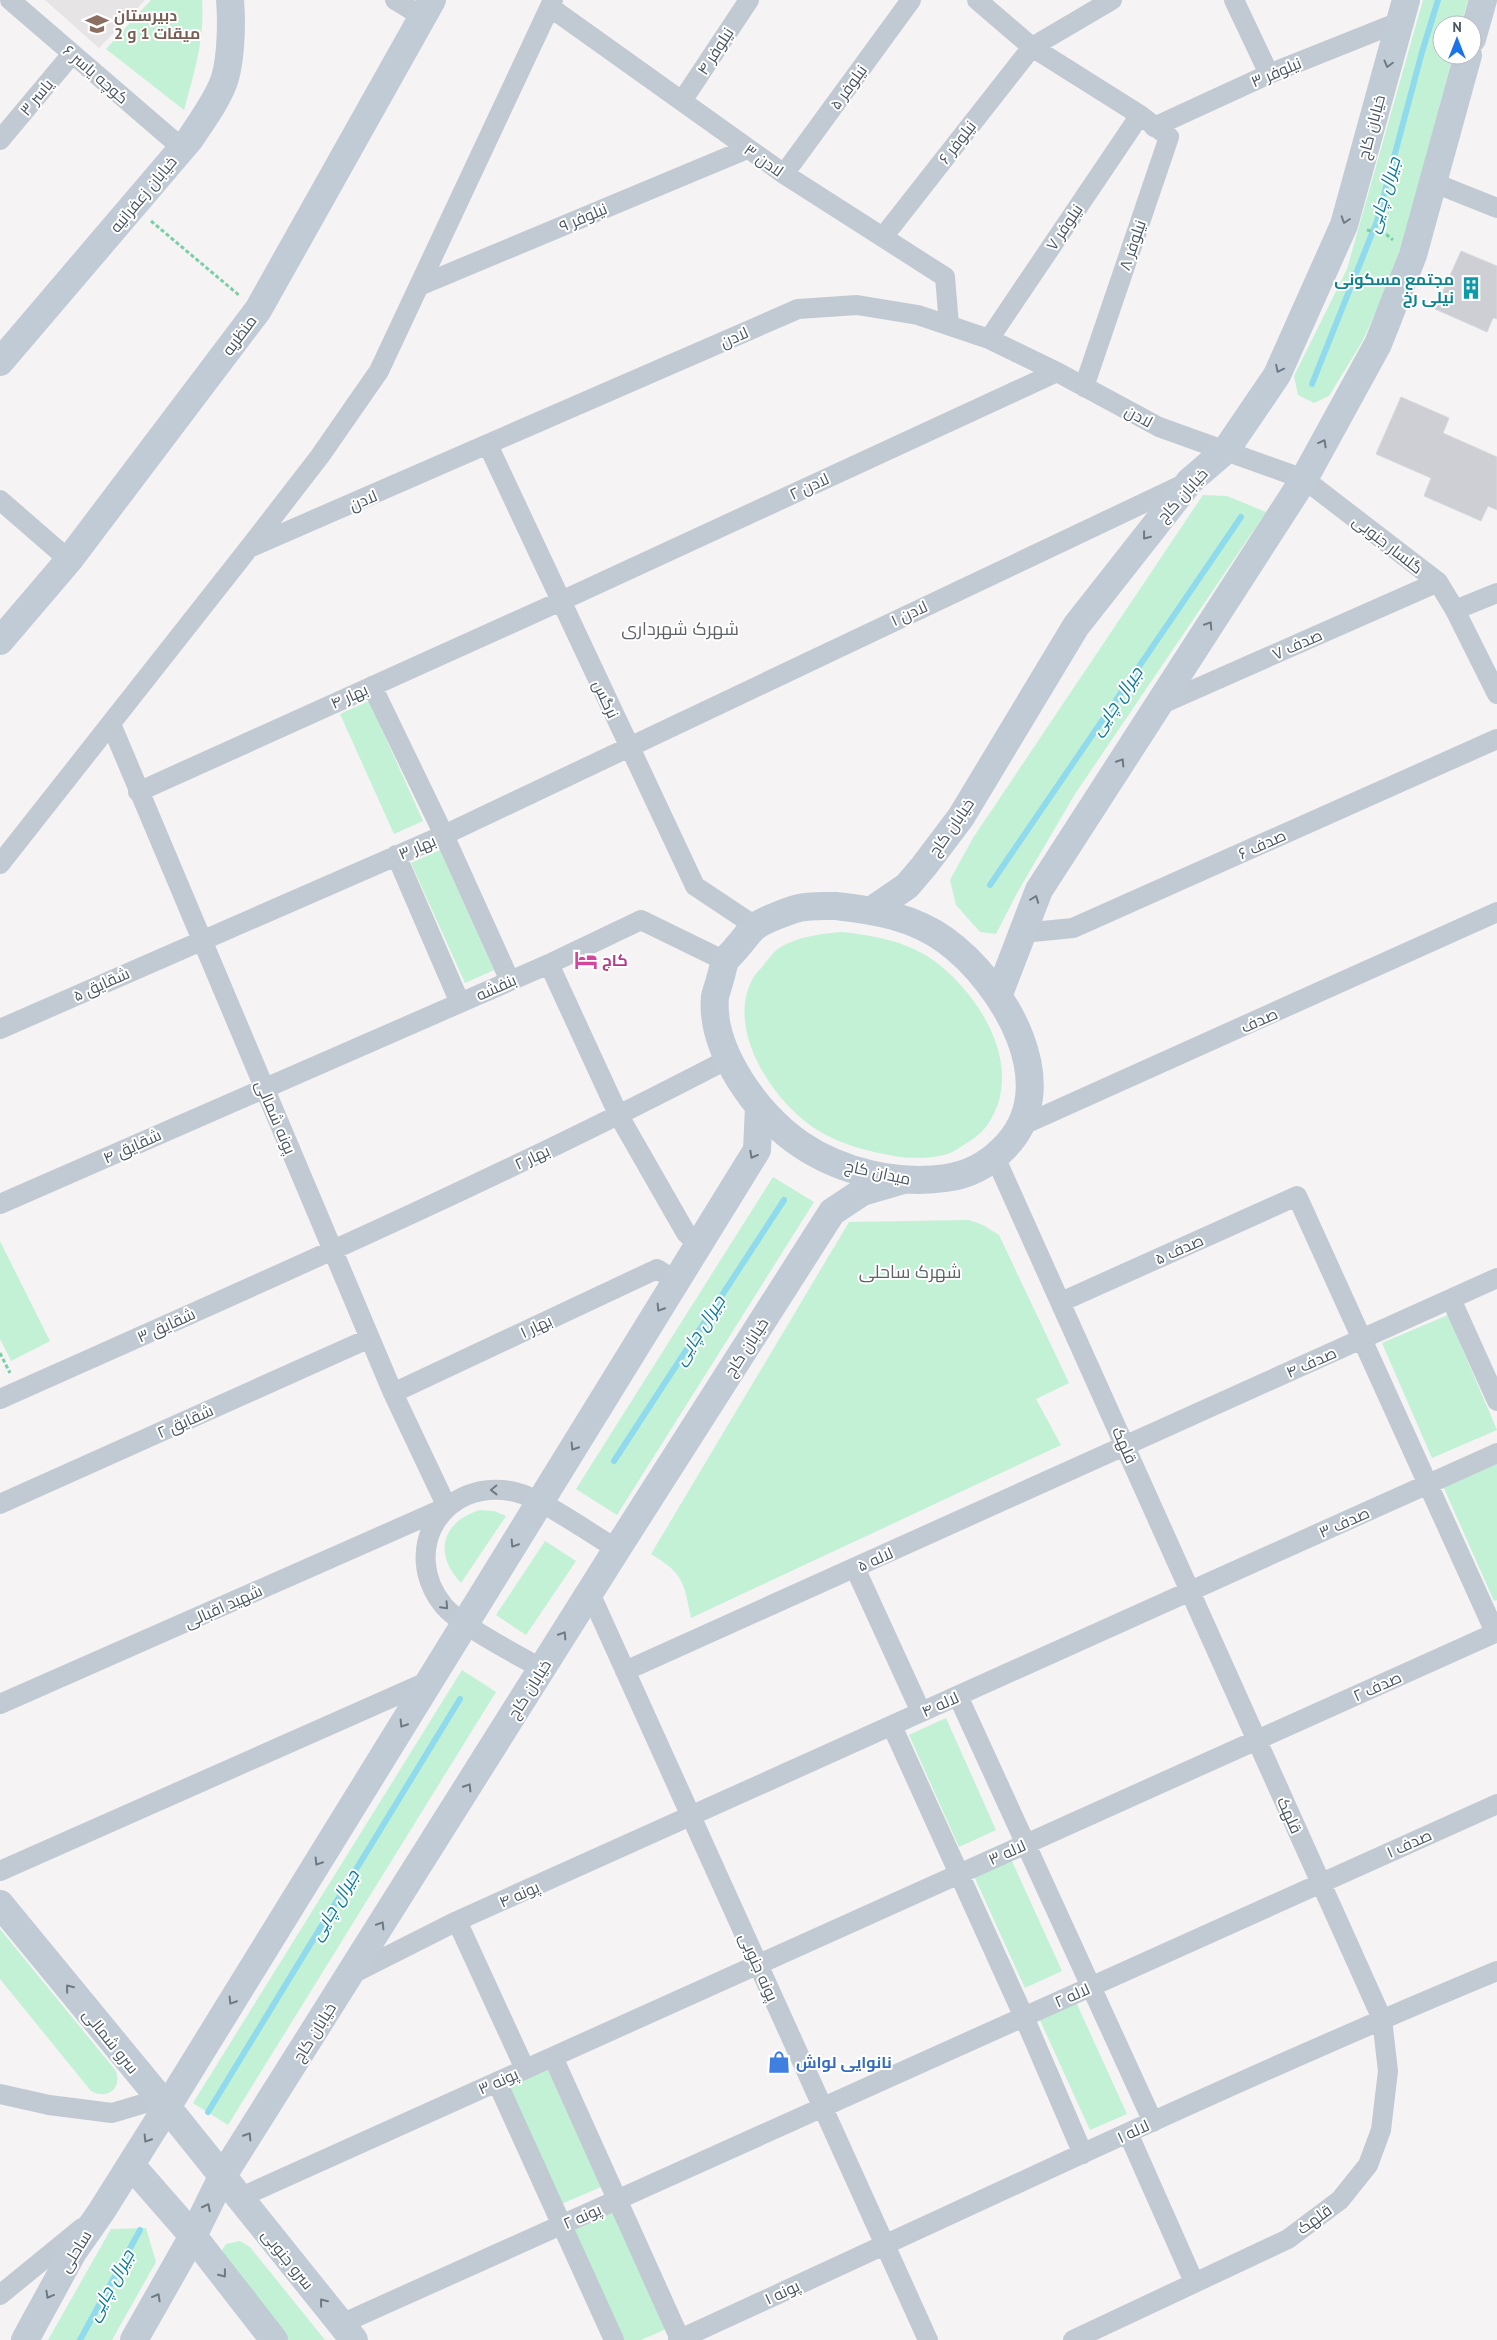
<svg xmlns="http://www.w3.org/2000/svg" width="1497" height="2340" font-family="'PT Sans',Cairo,sans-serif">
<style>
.education{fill:#e6e4e5}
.green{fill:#c3f1d5}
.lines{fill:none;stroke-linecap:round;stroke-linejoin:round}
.stream{stroke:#90daee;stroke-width:6}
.building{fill:#cdcfd5;stroke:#d7d9de}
.path{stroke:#7ad0a6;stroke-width:3;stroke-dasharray:4 2.5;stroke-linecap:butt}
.street{stroke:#c1cad2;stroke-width:20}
.secondary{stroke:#c1cbd6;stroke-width:28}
.oneway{stroke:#6e7984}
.oneway2{stroke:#6e7983}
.labels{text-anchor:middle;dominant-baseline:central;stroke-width:4;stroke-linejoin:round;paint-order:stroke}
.education-label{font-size:16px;font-weight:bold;fill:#785e54;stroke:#fff;text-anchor:start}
.street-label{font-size:16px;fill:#4a5661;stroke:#fff}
.culture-label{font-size:16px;font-weight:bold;fill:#0d838f;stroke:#fff;text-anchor:end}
.hotel-label{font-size:16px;font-weight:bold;fill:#b23c85;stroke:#fff;text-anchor:start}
.shop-label{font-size:16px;font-weight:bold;fill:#366cbe;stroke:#fff;text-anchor:start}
.water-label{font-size:18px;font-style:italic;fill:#0c7c9b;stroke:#fff}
.neighbourhood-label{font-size:18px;fill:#5f6368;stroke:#fff}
</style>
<rect width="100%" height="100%" fill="#f5f3f3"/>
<path class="education" d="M45 0H145L99 48Z"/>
<path class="green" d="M151 0H202C205 39 194 73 184 110L106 49Z
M1423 0H1468L1461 25H1442V55H1453L1406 232 1388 285 1362 342 1329 396 1314 403 1298 395 1294 376 1347 269Z
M1203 495 1227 496 1266 512 1075 794 1017 893 996 934 980 932 956 905 950 880 973 838Z
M369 701 423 821 394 834 340 714Z
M440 850 494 970 465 983 411 863Z
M843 932C875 936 906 941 933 960 980 994 1026 1068 988 1124 980 1136 968 1142 956 1150 940 1160 906 1159 889 1155 862 1150 837 1143 814 1128 772 1100 725 1029 753 978 756 973 762 968 765 963 769 959 773 952 778 949 795 937 823 933 843 932Z
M773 1177 814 1202 617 1515 576 1489Z
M969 1220 983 1225 999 1235 1069 1383 1036 1399 1061 1445 691 1618C684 1582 683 1573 651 1554L849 1222Z
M0 1241 50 1341 11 1361 0 1339Z
M1448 1315 1497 1430 1432 1458 1382 1343Z
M1497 1463V1600L1494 1601 1443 1486Z
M480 1510 494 1511 506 1516 461 1583C433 1554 442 1521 480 1510Z
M545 1541 576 1561 526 1635 496 1615Z
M462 1670 496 1692 228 2125 193 2103Z
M946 1718 996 1830 959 1847 909 1735Z
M1011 1859 1062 1971 1025 1988 974 1876Z
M0 1929 116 2071C122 2089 107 2100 91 2091L0 1979Z
M1076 2002 1127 2114 1090 2130 1039 2018Z
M548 2070 601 2187 559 2205 507 2088Z
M614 2212 666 2329 641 2340H622L573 2230Z
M146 2228 156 2262 112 2340H48L111 2229Z
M240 2241 250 2247 325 2340H284L221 2252 226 2244Z"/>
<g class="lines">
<path class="stream" d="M1312 384 1377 221 1422 52 1438 0
M990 885 1241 517
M614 1461 784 1200
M208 2112 460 1699
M80 2340 140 2230"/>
</g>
<path class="building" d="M1461 251 1497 266V319L1493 318 1487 332 1435 309Z
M1401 397 1449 418 1443 433 1497 457V510L1488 506 1481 521 1424 496 1431 478 1376 454Z"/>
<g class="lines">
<path class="path" d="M151 221 240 296
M1367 230 1387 235 1393 240
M0 1353 10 1373"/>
<path class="street" d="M10 0 182 148
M395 0 423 17
M977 0 1032 47 1140 115 1169 137 1084 387
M1234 0 1269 74
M550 7 784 174 945 277 949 325
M682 101 749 0
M1154 127 1269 74 1399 22
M0 140 72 54
M784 174 911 0
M1432 182 1497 208
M883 237 1032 47 1112 0
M419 286 747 149
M989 339 1140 115
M488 445 695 886 755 926
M0 500 69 560
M249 548 798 309 857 305 918 315 989 339 1057 372 1159 427 1304 479 1438 582 1455 610 1497 694
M1455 610 1497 593
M372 686 444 835 510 981
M1157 706 1438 582
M138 792 561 601 1057 372
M396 855 460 1003
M0 864 249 548 320 456 379 371 553 0
M1022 933 1073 928 1497 739
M549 964 619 1116 686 1233 699 1244
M0 1029 444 835 1186 483
M1021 1126 1497 912
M995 1157 1382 2019 1388 2071 1381 2130 1368 2165 1340 2200 1288 2239 1073 2340
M0 1204 549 964 641 920 725 961
M1451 1299 1497 1401
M1061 1302 1297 1196 1495 1632
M393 1393 657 1269 676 1281
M0 1399C244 1290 491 1183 728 1059
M0 1504 370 1338
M855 1568 921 1712
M590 1593 928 2340
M542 1669C518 1655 459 1625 443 1605 399 1549 444 1476 515 1492 541 1498 591 1534 617 1549
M625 1671 1497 1278
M958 1696 1153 2122
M0 1704 447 1507 393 1393 111 724
M892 1726 1024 2017 1083 2154
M0 1871 429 1681
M457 1921 525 2069
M350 1975 457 1921 1497 1453
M553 2057 680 2339
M497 2082 614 2340
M0 2094 49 2105 112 2113 159 2099
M1128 2133 1190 2273
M239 2198 1497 1632
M0 2295 82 2228
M341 2324 1497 1804
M678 2340C950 2216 1220 2086 1497 1971"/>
<path class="secondary" d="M1472 39 1483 0
M0 362 190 139C201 122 219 98 225 78 231 57 232 22 230 0
M0 641 69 560 258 310 432 0
M836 906C874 910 913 917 945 940 1003 982 1068 1088 1002 1150 986 1166 968 1175 946 1178 897 1185 841 1172 800 1144 758 1116 710 1050 715 997 716 991 719 985 720 979 722 974 723 966 725 961 728 956 734 952 737 947 743 941 749 931 756 926 764 920 788 911 799 908 810 905 824 906 836 906Z
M872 910 907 886 924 866 961 817 1076 626 1190 481 1226 450 1277 375 1344 225 1406 0
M999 994 1039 890 1304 479 1378 344 1413 255 1468 55
M0 1904 167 2107 354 2340
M131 2165 193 2236 274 2340
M25 2340 73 2252 101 2212 167 2107 757 1150 759 1107
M134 2340 193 2236 222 2177 617 1549 832 1212 862 1192 903 1180"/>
</g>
<defs><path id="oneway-chevron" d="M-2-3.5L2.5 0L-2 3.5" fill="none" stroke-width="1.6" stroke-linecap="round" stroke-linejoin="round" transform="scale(1.25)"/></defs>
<g class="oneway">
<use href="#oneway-chevron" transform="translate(1388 64) rotate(105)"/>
<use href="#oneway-chevron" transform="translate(1345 220) rotate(108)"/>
<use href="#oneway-chevron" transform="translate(1279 369) rotate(116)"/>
<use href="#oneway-chevron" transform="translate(1323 443) rotate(-61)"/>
<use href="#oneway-chevron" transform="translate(1146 536) rotate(128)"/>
<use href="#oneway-chevron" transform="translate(1209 625) rotate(-57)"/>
<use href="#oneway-chevron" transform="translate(1121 762) rotate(-57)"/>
<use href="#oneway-chevron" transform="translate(1035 899) rotate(-69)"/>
<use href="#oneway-chevron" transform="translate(753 1155) rotate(119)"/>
<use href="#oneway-chevron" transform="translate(660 1308) rotate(122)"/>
<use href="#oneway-chevron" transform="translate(574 1447) rotate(122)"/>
<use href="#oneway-chevron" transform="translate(514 1544) rotate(122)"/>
<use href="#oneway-chevron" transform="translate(563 1635) rotate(-58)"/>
<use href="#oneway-chevron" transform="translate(403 1724) rotate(122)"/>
<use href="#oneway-chevron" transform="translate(468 1787) rotate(-58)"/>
<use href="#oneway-chevron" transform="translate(318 1862) rotate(122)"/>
<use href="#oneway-chevron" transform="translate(381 1925) rotate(-58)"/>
<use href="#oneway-chevron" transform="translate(69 1988) rotate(-129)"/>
<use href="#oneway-chevron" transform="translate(232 2001) rotate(122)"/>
<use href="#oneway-chevron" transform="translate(248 2136) rotate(-58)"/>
<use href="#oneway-chevron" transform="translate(147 2139) rotate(122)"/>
<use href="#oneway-chevron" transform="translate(207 2207) rotate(-63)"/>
<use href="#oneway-chevron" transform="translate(223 2274) rotate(52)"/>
<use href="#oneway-chevron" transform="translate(49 2295) rotate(119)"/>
<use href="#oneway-chevron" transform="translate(157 2297) rotate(-61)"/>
<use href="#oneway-chevron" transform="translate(323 2302) rotate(-129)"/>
</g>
<g class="oneway2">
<use href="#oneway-chevron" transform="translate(494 1490) rotate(179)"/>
<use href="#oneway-chevron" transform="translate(445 1606) rotate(47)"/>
</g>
<defs>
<symbol id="school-bare" viewBox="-9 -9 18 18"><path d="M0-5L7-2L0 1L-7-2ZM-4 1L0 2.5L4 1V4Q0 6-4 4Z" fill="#8d6e63" stroke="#fff" stroke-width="2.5" paint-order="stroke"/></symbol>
<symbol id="building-bare" viewBox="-9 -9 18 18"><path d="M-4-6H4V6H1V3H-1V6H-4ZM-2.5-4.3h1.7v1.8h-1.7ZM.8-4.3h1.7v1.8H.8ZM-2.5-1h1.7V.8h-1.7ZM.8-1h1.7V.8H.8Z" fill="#0f9aa8" stroke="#fff" stroke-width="2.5" paint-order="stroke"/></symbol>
<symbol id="hotel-bare" viewBox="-9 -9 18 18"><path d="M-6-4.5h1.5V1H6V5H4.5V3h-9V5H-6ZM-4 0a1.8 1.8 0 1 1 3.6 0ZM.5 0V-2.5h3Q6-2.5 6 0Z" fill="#d1479c" stroke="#fff" stroke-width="2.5" paint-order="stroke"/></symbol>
<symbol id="shop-bare" viewBox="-9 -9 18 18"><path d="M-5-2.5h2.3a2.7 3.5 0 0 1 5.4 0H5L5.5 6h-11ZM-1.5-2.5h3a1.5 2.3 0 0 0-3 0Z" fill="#3f7fe0" stroke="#fff" stroke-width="2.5" paint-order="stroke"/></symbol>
</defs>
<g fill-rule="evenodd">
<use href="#school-bare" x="81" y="8" width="32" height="32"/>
<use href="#building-bare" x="1455" y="272" width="32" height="32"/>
<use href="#hotel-bare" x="570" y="944" width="32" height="32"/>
<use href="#shop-bare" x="763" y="2046" width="32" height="32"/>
</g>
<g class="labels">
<g class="education-label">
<text x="114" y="15">دبیرستان<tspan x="114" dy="18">میقات 1 و 2</tspan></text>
</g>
<g class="street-label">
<text transform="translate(715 51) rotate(-57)">نیلوفر ۴</text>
<text transform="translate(1276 72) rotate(-23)">نیلوفر ۳</text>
<text transform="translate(96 74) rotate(41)">کوچه یاسر ۶</text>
<text transform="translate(848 87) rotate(-54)">نیلوفر ۵</text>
<text transform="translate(36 97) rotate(-50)">یاسر ۳</text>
<text transform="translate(1371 127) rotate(-75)">خیابان کاج</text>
<text transform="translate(957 142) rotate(-52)">نیلوفر ۶</text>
<text transform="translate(764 160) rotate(35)">لادن ۳</text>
<text transform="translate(143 194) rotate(-50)">خیابان زعفرانیه</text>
<text transform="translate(583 217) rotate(-23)">نیلوفر ۹</text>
<text transform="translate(1064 227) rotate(-56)">نیلوفر ۷</text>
<text transform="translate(1132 245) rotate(-71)">نیلوفر ۸</text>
<text transform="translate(239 335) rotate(-53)">منظریه</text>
<text transform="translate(734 337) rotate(-24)">لادن</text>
<text transform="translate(1139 416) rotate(28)">لادن</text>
<text transform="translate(809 486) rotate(-25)">لادن ۲</text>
<text transform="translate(1182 495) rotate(-48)">خیابان کاج</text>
<text transform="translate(363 500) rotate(-23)">لادن</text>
<text transform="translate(1388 544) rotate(38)">گلسار جنوبی</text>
<text transform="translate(909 613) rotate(-25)">لادن ۱</text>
<text transform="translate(1297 644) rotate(-24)">صدف ۷</text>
<text transform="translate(349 696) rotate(-24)">بهار ۴</text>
<text transform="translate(606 699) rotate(65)">نرگس</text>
<text transform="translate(951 827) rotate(-55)">خیابان کاج</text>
<text transform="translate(1262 844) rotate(-24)">صدف ۶</text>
<text transform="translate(417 847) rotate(-23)">بهار ۳</text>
<text transform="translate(101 984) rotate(-24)">شقایق ۵</text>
<text transform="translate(496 987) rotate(-24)">بنفشه</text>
<text transform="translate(1259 1020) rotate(-24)">صدف</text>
<text transform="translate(276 1117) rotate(67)">پونه شمالی</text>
<text transform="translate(132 1146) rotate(-24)">شقایق ۴</text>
<text transform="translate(532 1157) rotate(-25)">بهار ۲</text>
<text transform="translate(878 1172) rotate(12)">میدان کاج</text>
<text transform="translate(1179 1249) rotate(-24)">صدف ۵</text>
<text transform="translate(166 1325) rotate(-24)">شقایق ۳</text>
<text transform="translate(536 1326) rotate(-25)">بهار ۱</text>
<text transform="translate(746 1347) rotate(-57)">خیابان کاج</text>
<text transform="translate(1311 1362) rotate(-24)">صدف ۴</text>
<text transform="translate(185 1421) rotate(-24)">شقایق ۲</text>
<text transform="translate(1125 1445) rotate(66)">قلهک</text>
<text transform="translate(1344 1522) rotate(-24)">صدف ۳</text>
<text transform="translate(875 1559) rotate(-24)">لاله ۵</text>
<text transform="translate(223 1606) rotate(-24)">شهید اقبالی</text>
<text transform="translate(1377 1686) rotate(-24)">صدف ۲</text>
<text transform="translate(529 1689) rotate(-58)">خیابان کاج</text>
<text transform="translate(940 1704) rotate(-24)">لاله ۴</text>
<text transform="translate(1290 1815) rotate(66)">قلهک</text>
<text transform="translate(1409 1843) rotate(-24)">صدف ۱</text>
<text transform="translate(1007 1852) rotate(-24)">لاله ۳</text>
<text transform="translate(519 1894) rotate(-24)">پونه ۴</text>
<text transform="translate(759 1967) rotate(66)">پونه جنوبی</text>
<text transform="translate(1072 1995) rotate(-24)">لاله ۲</text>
<text transform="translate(314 2032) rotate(-58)">خیابان کاج</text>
<text transform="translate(111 2041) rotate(51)">سرو شمالی</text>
<text transform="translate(498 2081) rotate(-24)">پونه ۳</text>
<text transform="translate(1133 2131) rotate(-25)">لاله ۱</text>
<text transform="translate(582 2216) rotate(-24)">پونه ۲</text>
<text transform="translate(1314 2219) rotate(-36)">قلهک</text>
<text transform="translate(75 2251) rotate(-58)">ساحلی</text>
<text transform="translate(288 2259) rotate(51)">سرو جنوبی</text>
<text transform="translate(782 2292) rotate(-25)">پونه ۱</text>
</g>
<g class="culture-label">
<text x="1454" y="279">مجتمع مسکونی<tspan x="1454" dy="18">نیلی رخ</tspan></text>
</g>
<g class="hotel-label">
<text x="602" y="960">کاج</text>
</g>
<g class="shop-label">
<text x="796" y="2062">نانوایی لواش</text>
</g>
<g class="water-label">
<text transform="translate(1383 195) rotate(-73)">جیرال چایی</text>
<text transform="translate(1116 701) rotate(-56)">جیرال چایی</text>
<text transform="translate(699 1330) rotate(-57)">جیرال چایی</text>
<text transform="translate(334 1905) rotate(-59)">جیرال چایی</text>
<text transform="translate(110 2285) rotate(-61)">جیرال چایی</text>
</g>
<g class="neighbourhood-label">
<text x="680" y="628">شهرک شهرداری</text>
<text x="910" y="1271">شهرک ساحلی</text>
</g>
</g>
<g transform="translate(1457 40)"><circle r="24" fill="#ffffff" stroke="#b7bbc0"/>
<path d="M0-4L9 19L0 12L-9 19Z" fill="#1a73e8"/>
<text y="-8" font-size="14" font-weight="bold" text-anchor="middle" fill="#4a5661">N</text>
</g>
</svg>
